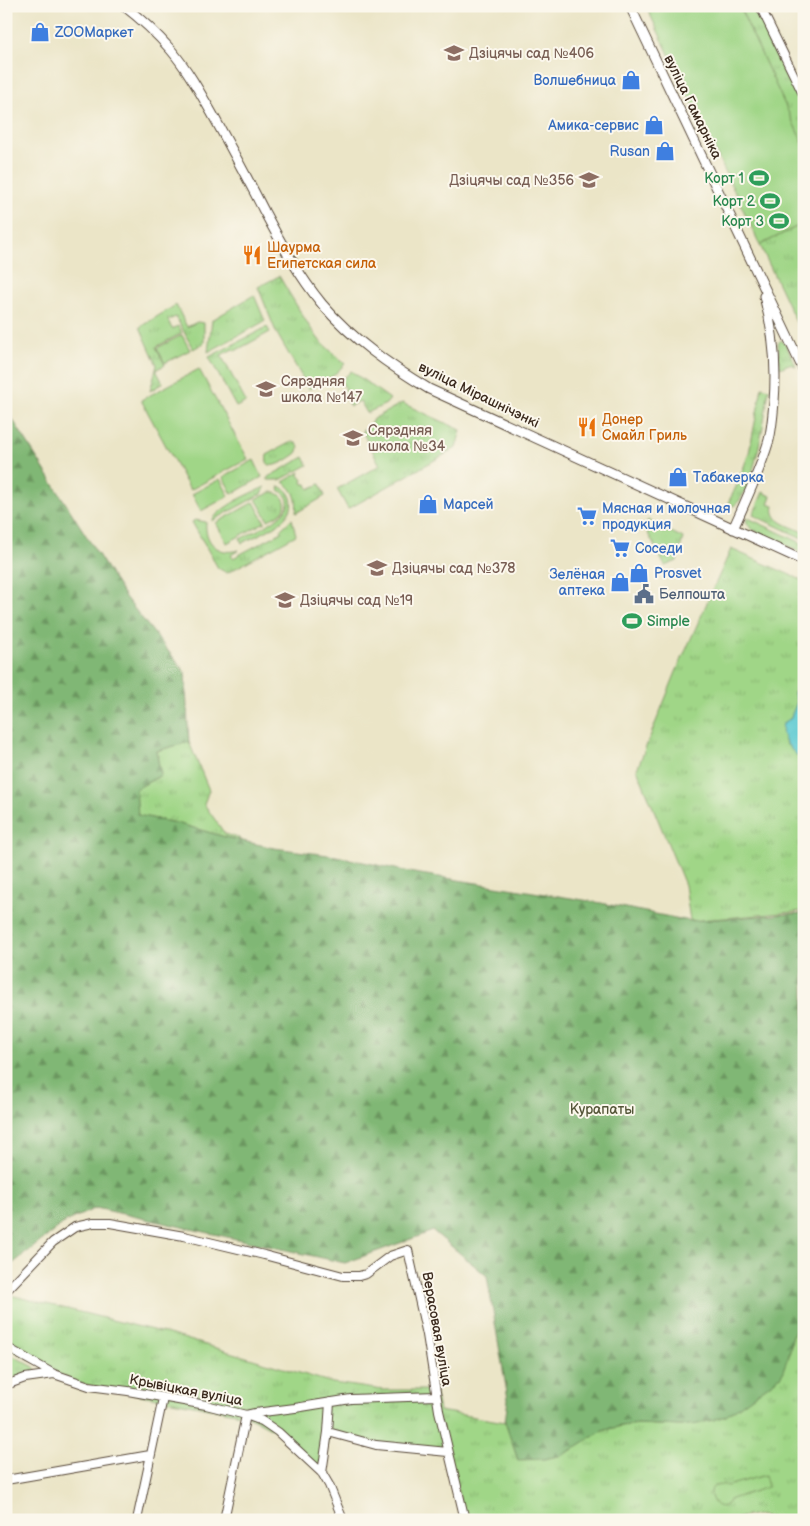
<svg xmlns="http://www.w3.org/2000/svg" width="810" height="1526" font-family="'Balsamiq Sans',sans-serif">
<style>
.grass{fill:url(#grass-tufts);stroke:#6e8052}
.forest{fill:url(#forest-firs);stroke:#5e7049}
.pitch{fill:#a0d687;stroke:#6e8052}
.water{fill:#5dcad2;stroke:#4c7a78}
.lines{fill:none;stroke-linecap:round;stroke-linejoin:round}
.minor-casing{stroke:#554637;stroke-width:10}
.major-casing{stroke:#554637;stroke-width:11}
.minor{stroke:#fff;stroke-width:8}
.major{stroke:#fff;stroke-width:9}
.labels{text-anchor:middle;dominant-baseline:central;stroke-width:4;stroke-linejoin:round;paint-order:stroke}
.shop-label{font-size:14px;fill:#366cbe;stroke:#fbf7ec;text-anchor:start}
.education-label{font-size:14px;fill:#785e54;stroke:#fbf7ec;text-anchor:start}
.street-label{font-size:14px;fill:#3b2a1e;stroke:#fbf7ec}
.leisure-label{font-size:14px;fill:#27864d;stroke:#fbf7ec;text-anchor:end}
.food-label{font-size:14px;fill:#c56008;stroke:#fbf7ec;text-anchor:start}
.service-label{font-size:14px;fill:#4e5e75;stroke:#fbf7ec;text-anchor:start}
.park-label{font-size:14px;fill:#545538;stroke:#fbf7ec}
</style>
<defs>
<pattern id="grass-tufts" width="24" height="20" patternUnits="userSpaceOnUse" patternTransform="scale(1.25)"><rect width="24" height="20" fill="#a0d687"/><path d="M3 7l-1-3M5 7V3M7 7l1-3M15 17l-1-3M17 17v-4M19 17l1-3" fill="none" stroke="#8bb874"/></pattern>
<pattern id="forest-firs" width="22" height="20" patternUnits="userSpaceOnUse" patternTransform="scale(1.25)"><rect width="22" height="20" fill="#80b774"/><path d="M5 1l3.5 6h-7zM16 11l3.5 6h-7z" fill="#6a955f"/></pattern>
</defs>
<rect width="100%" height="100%" fill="#fbf7ec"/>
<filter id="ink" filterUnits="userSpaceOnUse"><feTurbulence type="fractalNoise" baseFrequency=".02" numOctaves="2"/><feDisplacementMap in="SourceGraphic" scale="10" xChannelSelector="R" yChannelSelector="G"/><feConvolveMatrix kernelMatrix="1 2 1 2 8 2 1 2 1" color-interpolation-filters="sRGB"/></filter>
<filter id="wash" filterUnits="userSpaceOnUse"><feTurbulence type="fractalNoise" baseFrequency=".0096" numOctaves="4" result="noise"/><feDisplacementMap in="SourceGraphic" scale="20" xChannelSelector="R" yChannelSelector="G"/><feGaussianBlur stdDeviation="1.12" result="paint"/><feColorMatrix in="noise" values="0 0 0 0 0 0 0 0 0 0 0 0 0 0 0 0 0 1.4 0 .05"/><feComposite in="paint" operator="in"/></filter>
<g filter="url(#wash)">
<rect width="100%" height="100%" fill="#ebe5c7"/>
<path class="grass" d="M739 6H756L804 109V146Z
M804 223V339L760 245Z
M279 276 309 326 320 341 345 364 333 376 309 389 276 332 258 287Z
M254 295 265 321 208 352 212 320Z
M176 305 187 327 197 322 204 323V343L193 349 176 317 168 320 172 329 178 326 182 333 156 347 165 365 157 369V372L163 383 150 391 157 365 140 327Z
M267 327 270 332 235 351 233 349 221 355 246 402 236 407 209 357Z
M781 340 786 345 796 366 789 364 780 368 778 343Z
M351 371 390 399 386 404 367 413 360 401 350 406 342 394 346 390 341 381Z
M762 387 769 389C765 414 755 491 734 506L728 503 737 485 749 453Z
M402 403 461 430 456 448 348 509 337 489 380 465 362 431 369 427 373 419Z
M291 442C298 442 301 447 297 453 291 458 263 477 267 455Z
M304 457 308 465 280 480H268V477Z
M254 460 262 477 232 494 223 477Z
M300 472 299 475 303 480 302 482 303 484H307L309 489 320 484 325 496 296 513C298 500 295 489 283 482Z
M280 486C285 489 289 492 291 498 298 521 257 535 242 543L240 539C253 532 310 509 279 490Z
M265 487 263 493 212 521C219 507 251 493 265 487Z
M272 492C282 493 290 503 282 512 278 516 272 518 268 520L256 499Z
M763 492 771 496 768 504 774 506C770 522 793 527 804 532V539L753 515Z
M746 517 804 544V554L751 529 747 523Z
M292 519 296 535 227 573 218 568 192 522 195 520 206 522C204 543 219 556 239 550L231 555 233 558 282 532 281 529Z
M648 520 683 538 677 561 665 566 644 526Z
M731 549 804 581V671L794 693 798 702 790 719 785 743 804 762V911L690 921 685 885 637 769 676 672Z
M189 742 209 790 204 804 225 834 239 838 240 840 225 837 180 824 137 815 136 789 161 775 156 751Z
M6 1294 169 1334 333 1383 383 1390H435L439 1411 505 1422 518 1460 572 1450 580 1444 602 1431 621 1426 638 1424 681 1426 789 1354 793 1334 804 1317V1485L798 1520H776L768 1517 759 1515 746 1516 733 1520H465L448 1452 376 1445 329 1432 322 1473 278 1432 246 1415 77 1383 6 1347Z
M6 1352 34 1367 36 1370 35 1372 6 1380Z"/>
<path class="forest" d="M6 409 125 597 185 672 189 742 156 751 161 775 136 789 138 815 180 824 225 837 274 848 336 856 414 873 596 902 690 921 804 913V1317L793 1334 789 1354 781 1376 726 1416 698 1424 681 1426 638 1424 621 1426 602 1431 563 1455 544 1459 518 1460 505 1422 508 1399 487 1276 433 1231 345 1263 96 1208 65 1222 6 1269Z"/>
<path class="pitch" d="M646 6H739L804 146V223L760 245Z
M182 335 190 350 165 363 157 348Z
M199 369 248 459 190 490 141 400Z
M220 479 229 496 201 511 192 494Z
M254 502 265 522 227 543 216 523Z
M765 1475 768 1487 731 1499C714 1525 698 1475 727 1486Z"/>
<path class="water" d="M804 671V762C792 750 779 741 783 723L790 719 797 702 794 694Z"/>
</g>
<g filter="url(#ink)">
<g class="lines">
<defs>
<path id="minor" d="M760 6 804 96
M6 1291 53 1242 75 1227 93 1223H110L184 1236 264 1255 343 1276H359L366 1274 390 1256 408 1250 427 1335 439 1411 465 1520
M6 1347 54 1374
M6 1385 25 1378 54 1374 89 1386 128 1391 206 1405 246 1415 262 1421 278 1432 322 1473 329 1485 343 1520
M246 1415 255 1413 295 1408 351 1399 436 1396
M328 1432 376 1445 448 1452
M322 1473 328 1432 330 1402
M6 1480 150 1455
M137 1520 163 1398
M224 1520 246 1415"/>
<path id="major" d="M124 6C141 19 157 34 171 50 188 70 201 94 214 117 231 148 248 179 264 211 281 243 299 276 322 304 352 339 389 365 429 389L804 561
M630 6 804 371
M733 529C746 500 760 471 769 440 772 428 773 414 774 402 777 364 774 332 764 296"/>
</defs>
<use href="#minor" class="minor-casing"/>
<use href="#major" class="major-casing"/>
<use href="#minor" class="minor"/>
<use href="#major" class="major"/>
</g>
</g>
<defs>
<symbol id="shop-bare" viewBox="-9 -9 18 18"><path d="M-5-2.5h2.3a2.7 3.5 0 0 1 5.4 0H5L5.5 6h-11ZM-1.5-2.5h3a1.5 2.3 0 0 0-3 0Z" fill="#3f7fe0" stroke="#fbf7ec" stroke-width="2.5" paint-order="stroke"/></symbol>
<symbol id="school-bare" viewBox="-9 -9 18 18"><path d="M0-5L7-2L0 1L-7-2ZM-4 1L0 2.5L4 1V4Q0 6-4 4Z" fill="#8d6e63" stroke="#fbf7ec" stroke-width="2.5" paint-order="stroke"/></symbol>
<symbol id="stadium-bare" viewBox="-9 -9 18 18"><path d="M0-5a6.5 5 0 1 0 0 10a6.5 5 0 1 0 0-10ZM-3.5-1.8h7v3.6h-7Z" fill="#2e9e5b" stroke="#fbf7ec" stroke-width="2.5" paint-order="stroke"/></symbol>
<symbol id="restaurant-bare" viewBox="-9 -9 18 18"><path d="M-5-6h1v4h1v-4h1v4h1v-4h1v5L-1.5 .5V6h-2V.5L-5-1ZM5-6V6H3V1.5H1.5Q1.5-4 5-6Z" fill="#e8710a" stroke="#fbf7ec" stroke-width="2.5" paint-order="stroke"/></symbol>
<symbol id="supermarket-bare" viewBox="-9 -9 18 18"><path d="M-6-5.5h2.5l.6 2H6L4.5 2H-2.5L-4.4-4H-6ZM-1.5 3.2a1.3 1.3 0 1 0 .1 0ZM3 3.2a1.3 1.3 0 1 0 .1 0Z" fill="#3f7fe0" stroke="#fbf7ec" stroke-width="2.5" paint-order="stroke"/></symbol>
<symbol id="civic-bare" viewBox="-9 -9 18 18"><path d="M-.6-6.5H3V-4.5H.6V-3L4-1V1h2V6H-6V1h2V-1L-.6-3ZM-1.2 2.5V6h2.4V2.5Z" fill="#5c6f8a" stroke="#fbf7ec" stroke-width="2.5" paint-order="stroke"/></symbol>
</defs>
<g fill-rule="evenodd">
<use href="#shop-bare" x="26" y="18" width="28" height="28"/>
<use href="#school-bare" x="440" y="39" width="28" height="28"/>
<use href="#shop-bare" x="617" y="66" width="28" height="28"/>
<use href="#shop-bare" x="640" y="111" width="28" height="28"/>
<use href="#shop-bare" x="651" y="137" width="28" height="28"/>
<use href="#stadium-bare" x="745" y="164" width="28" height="28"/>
<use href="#school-bare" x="575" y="166" width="28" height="28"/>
<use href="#stadium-bare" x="756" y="187" width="28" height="28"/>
<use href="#stadium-bare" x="765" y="207" width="28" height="28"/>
<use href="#restaurant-bare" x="238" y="241" width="28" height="28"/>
<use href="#school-bare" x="252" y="375" width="28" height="28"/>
<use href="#restaurant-bare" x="573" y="413" width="28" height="28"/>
<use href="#school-bare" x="339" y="424" width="28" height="28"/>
<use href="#shop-bare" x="664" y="463" width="28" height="28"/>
<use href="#shop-bare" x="414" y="490" width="28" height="28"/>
<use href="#supermarket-bare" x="573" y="502" width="28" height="28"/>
<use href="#supermarket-bare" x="606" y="534" width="28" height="28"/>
<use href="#school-bare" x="363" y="554" width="28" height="28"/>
<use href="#shop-bare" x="625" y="559" width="28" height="28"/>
<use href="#shop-bare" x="606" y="568" width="28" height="28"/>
<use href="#civic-bare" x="630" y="580" width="28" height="28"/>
<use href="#school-bare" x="271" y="586" width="28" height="28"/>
<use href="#stadium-bare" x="618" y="607" width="28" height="28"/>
</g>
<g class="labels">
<g class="shop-label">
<text x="55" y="32">ZOOМаркет</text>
<text x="616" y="80" text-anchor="end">Волшебница</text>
<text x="639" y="125" text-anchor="end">Амика-сервис</text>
<text x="650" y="151" text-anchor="end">Rusan</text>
<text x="693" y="477">Табакерка</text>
<text x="443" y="504">Марсей</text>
<text x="602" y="508">Мясная и молочная<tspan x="602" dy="16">продукция</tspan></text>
<text x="635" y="548">Соседи</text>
<text x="654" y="573">Prosvet</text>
<text x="605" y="574" text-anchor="end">Зелёная<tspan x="605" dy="16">аптека</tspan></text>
</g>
<g class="education-label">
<text x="469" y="53">Дзіцячы сад №406</text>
<text x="574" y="180" text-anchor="end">Дзіцячы сад №356</text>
<text x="281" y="381">Сярэдняя<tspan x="281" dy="16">школа №147</tspan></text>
<text x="368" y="430">Сярэдняя<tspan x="368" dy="16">школа №34</tspan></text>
<text x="392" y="568">Дзіцячы сад №378</text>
<text x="300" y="600">Дзіцячы сад №19</text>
</g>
<g class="street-label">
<text transform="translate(693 107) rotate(64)">вуліца Гамарніка</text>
<text transform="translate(479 395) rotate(26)">вуліца Мірашнічэнкі</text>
<text transform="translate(437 1329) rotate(80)">Верасовая вуліца</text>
<text transform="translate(186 1390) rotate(11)">Крывіцкая вуліца</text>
</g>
<g class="leisure-label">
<text x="744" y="178">Корт 1</text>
<text x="755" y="201">Корт 2</text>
<text x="764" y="221">Корт 3</text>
<text x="647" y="621" text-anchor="start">Simple</text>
</g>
<g class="food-label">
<text x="267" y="247">Шаурма<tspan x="267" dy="16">Египетская сила</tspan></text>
<text x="602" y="419">Донер<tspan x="602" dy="16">Смайл Гриль</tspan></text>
</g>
<g class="service-label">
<text x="659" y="594">Белпошта</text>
</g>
<g class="park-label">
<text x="602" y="1109">Курапаты</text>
</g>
</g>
<rect width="810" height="1526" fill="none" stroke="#fbf7ec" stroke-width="25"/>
</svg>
